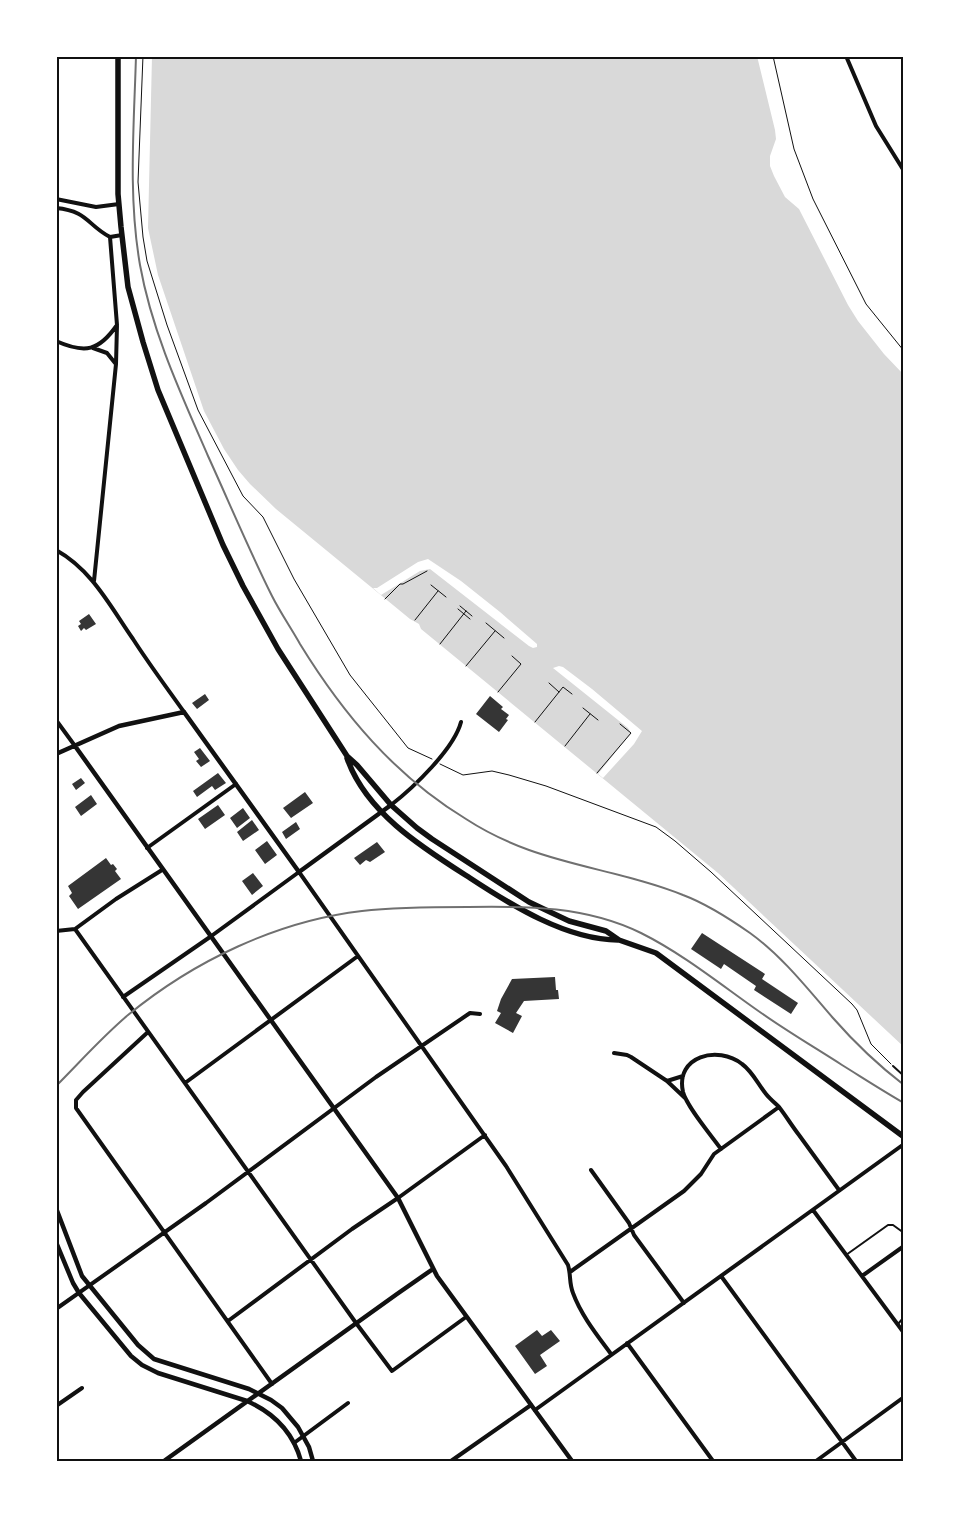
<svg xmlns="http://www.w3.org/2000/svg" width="960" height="1517" font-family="'Zilla Slab',serif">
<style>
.water{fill:#d9d9d9}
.pier{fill:#fff}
.building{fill:#353535}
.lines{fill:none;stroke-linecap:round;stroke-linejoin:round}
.path{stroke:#111;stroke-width:1}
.service{stroke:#111;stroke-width:2}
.minor{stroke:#111;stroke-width:4}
.tertiary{stroke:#111;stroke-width:4.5}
.primary{stroke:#111;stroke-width:5.5}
.rail{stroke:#707070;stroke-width:2}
.neatline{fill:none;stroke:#111;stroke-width:2}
</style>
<rect width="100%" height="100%" fill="#fff"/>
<path class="water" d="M152 56H761L779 137 772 164 786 195 804 210 862 321 904 369V1047L718 873 421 629 419 624 410 619 276 509 250 484 238 470 224 449 204 411 158 275 148 228Z"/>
<path class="pier" d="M757 56H763L781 136 775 159V166L788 193 806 209 864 319 904 365V375L884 354 858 321 848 305 799 209 785 197 774 176 770 166V156L776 139 775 130Z
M428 559 461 581 500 612 537 644V647L533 648 529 646 430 569 420 571 381 595 373 588H377L418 562Z
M559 666 563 667 592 689 642 731 634 744 603 778 598 774 631 733 628 728 553 668Z"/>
<path class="building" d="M89 614 96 624 86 630 84 628 81 631 78 626 81 624 79 621Z
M205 694 209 700 197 709 192 703Z
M490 696 503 707 501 709 509 715 506 719 508 720 499 732 476 714Z
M200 748 210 761 201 767 196 761 199 759 194 752Z
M218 773 226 783 215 790 212 786 197 797 193 791Z
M81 778 85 783 76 790 72 784Z
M305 792 313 803 291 818 283 808Z
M91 795 97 804 81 816 75 807Z
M218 805 225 815 205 829 198 819Z
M243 808 250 818 237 828 230 818Z
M252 820 259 830 243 841 237 832Z
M296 822 300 829 286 839 282 832Z
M267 841 277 855 265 864 255 850Z
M377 842 385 852 370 862 366 860 360 865 354 858Z
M106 858 111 865 113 864 117 869 115 871 121 879 78 909 69 896 72 893 68 886Z
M253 873 263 886 252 895 242 881Z
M702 933 765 974 762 979 798 1003 791 1014 754 990 756 986 724 964 721 969 691 949Z
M555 977 556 990H558L559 999 524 1001 516 1013 522 1016 513 1033 495 1023 501 1013 497 1011 501 999 512 979Z
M537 1330 542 1336 551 1330 560 1341 540 1355 547 1366 535 1374 515 1346Z"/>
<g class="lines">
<path class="path" d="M143 56 138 182 143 237 147 261 167 325 198 410 243 496 263 517 294 579 350 675 408 748 432 759
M773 56 794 149 813 199 866 304 904 351
M431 585 446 597
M385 599 400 584H403L427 571
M460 606 472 616
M458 609 470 619
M415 620 438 591
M486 623 504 638
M440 644 466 611
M466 666 495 631
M549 683 559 692
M498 692 521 664 512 656
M583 708 598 720
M535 722 563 687 572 694
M565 746 590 714
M440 764 463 775 492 771 509 775 546 786 656 827 675 841 711 872 852 1004 857 1010 871 1044 891 1064
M597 773 631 733 620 724"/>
<path class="service" d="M893 1066 904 1076
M846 1255 888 1225H893L904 1233
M898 1324 904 1317"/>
<path class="minor" d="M846 56 876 126 904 171
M56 199 96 207 119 204
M56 208C88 211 87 225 110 237
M56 341C85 354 99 351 117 325
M93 348 107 353 115 363
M56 550C92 570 110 606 133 639 149 664 167 688 184 712
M94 581 116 364 117 325 110 237 122 235
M56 720 75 746
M391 805C413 788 454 749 461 722
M147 848 236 784
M75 929 356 1323 392 1371 466 1317
M56 931 75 929 116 899 162 870
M123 997 210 937 299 872 506 1166 568 1265C571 1275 569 1283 573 1293 581 1315 597 1335 611 1354
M148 1032 83 1092 76 1100V1108L272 1384
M614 1053 627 1055 631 1057 667 1081 685 1098
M667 1081 683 1076
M185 1083 358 956
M721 1149C711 1135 687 1107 683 1092 675 1056 718 1045 742 1064 752 1071 758 1084 766 1094 770 1099 775 1103 779 1107 786 1116 792 1126 799 1135 812 1153 826 1172 839 1190
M591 1170 629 1223 634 1235 684 1303
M813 1210 904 1333
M570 1272 684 1191 701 1174 714 1154 779 1107
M721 1276 856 1461
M862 1276 904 1246
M56 1309 206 1203 376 1077 470 1013 480 1014
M228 1321 352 1229 398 1198 485 1135
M627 1343 713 1461
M56 1406 82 1388
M535 1410 904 1144
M294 1443 348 1403
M451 1461 531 1405
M816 1461 904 1397"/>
<path class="tertiary" d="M75 746 398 1198 437 1276 572 1461
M56 754 119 726 184 712 299 872 391 805
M56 930V973
M56 1208 82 1276 138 1345 154 1359 249 1389 271 1400 282 1408 298 1427 309 1447 313 1461
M56 1242 73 1283 79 1293 131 1356 142 1365 158 1373 247 1401C274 1413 293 1432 301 1461
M164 1461 397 1294 433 1269"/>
<path class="primary" d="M118 56V194L121 227 128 287 143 342 158 390 223 545 243 586 278 649 347 756 357 765 391 805 417 828 432 839 529 902 569 921 606 931 619 940 656 953 904 1137
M347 758C366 813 423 848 470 878 511 905 567 940 618 940"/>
<path class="rail" d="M136 56C134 126 128 196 140 265 152 332 181 394 208 456 229 502 249 550 272 596 280 612 291 628 300 644 343 714 395 776 466 819 486 832 507 842 529 850 579 868 634 875 683 895 707 904 730 919 750 933 782 956 807 988 833 1018 854 1042 878 1065 904 1085
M56 1086C80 1062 102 1037 128 1015 194 961 277 921 362 911 397 907 433 907 468 907 528 906 586 906 641 933 683 954 720 984 757 1010 785 1030 814 1047 842 1065 863 1078 883 1091 904 1103"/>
</g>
<rect width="960" height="1517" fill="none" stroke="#ffffff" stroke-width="115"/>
<rect x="58" y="58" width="844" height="1402" class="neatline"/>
</svg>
